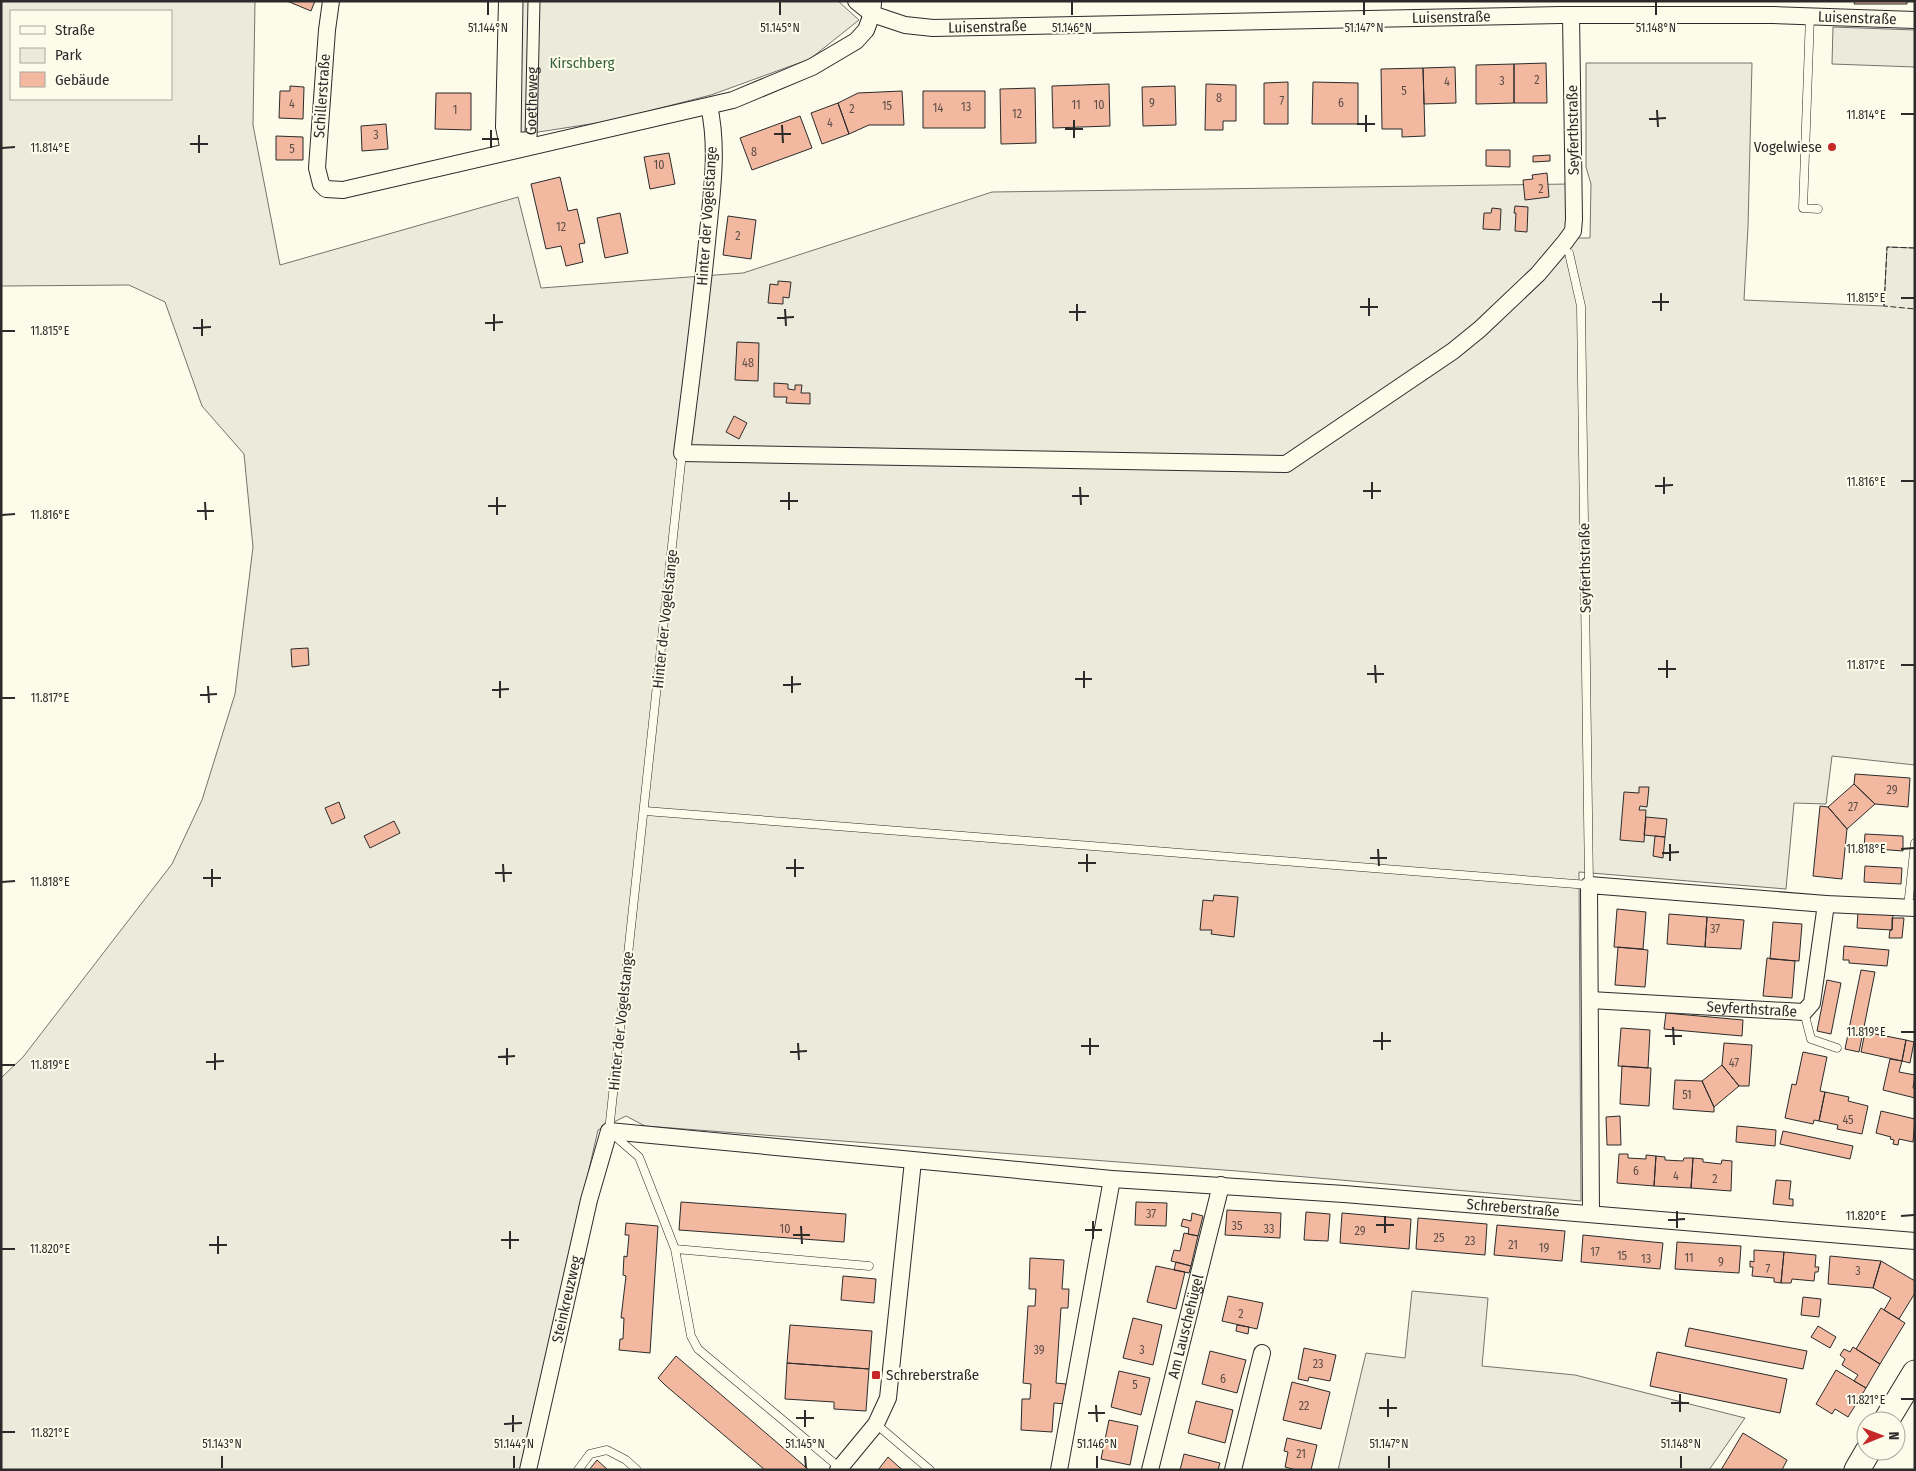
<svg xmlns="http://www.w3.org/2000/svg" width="1916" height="1471" font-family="'Fira Sans Condensed',sans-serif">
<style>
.green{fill:#ecebdb;stroke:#74746e;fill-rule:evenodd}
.building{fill:#f2b8a0;stroke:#2b2b2b}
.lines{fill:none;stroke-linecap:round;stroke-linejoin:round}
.service-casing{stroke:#2b2b2b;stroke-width:9}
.pedestrian-casing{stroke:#2b2b2b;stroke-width:13}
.minor-casing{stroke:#2b2b2b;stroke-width:18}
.primary-casing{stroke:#2b2b2b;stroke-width:27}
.service{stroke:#fdfbea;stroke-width:8}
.pedestrian{stroke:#fdfbea;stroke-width:11}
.minor{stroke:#fdfbea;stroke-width:16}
.primary{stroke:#fdfbea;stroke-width:25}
.fence{stroke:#2b2b2b;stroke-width:1;stroke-dasharray:6 2.5;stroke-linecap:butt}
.ticks{fill:none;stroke:#2b2b2b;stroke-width:2}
.poi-dot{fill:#c62828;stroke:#fdfbea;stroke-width:2}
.labels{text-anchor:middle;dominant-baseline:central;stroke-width:4;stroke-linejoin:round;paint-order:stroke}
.number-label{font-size:12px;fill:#5d4e48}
.street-label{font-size:15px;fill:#2b2b2b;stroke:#fdfbea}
.park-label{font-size:15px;fill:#34623c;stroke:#fdfbea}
.poi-label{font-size:15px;fill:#2b2b2b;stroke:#fdfbea;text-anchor:end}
.ticks-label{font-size:12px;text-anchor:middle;fill:#2b2b2b;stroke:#fdfbea;stroke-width:4;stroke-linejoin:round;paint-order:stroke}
</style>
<rect width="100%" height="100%" fill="#fdfbea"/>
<path class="green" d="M1 1H255L253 125 280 265 518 197 541 288 743 273 992 192 1570 184 1569 238H1590L1591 184 1586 167V63H1752L1748 227 1744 300 1884 306 1887 247 1915 248V765L1832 756 1826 804 1794 803 1786 889 1579 872 1581 1201 1237 1171 645 1126 626 1116 598 1130 520 1470H1V1078L23 1057 172 864 202 800 235 694 253 547 244 454 202 406 165 302 129 285 1 286ZM11 11H171V99H11Z
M520 1H838L859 20 810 59 711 95 610 121 519 135Z
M1833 27 1915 30V67L1832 64Z
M1412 1291 1488 1298 1482 1366 1575 1375 1745 1418 1709 1470H1338L1366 1353 1405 1358Z"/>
<path class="building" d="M287 1H315L311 11Z
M1855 1H1907V4H1854Z
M1546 63 1547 103H1514V64Z
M1514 64V103L1476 104V65Z
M1455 67 1456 103 1424 104 1423 68Z
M1423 68 1425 136 1402 137V129H1382L1381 69Z
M1288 82V124H1264V83Z
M1313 82 1358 83V124H1312Z
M1109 84 1110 126 1053 128 1052 86Z
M1206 84 1236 85V121H1223V130H1205Z
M290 86 304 87 303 119 279 118 280 91H290Z
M1175 86 1176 125 1143 126 1142 87Z
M1035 88 1036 143 1001 144 1000 89Z
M902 91 904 125H869L849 134 838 103 858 93Z
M923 91H985V128H923Z
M436 93H471V130L435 129Z
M838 103 849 134 822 144 811 113Z
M800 116 812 148 752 170 740 138Z
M386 124 388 149 362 151 361 126Z
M276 136 303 137V160H276Z
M1486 150H1510V167L1486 166Z
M669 153 675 184 650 189 644 157Z
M1550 155V161L1533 162V156Z
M1547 173 1549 197 1525 200 1523 180 1533 179 1532 175Z
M560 177 568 211 577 209 585 243 579 244 583 262 566 266 561 246 546 249 531 184Z
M1515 206 1528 207 1527 232 1515 231 1516 213H1514Z
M1492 208 1501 209 1500 230 1483 229 1484 213H1491Z
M620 213 628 253 605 258 597 218Z
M728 216 756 220 751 259 723 255Z
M778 281 791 282 789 298 783 297V304L768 303 770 284 778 285Z
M737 342 759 343 758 381 735 380Z
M774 383 788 384V389L795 390V385H802L801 393H810V404L786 403 787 397H774Z
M734 416 747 423 739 439 726 432Z
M308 648 309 665 292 667 291 649Z
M1855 774 1910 778 1908 807 1875 804 1854 784Z
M1854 784 1875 804 1847 829 1828 807Z
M1639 787H1649L1647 807 1640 806 1639 810H1646L1644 842 1620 840 1624 792 1639 793Z
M339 802 345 818 332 824 325 808Z
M1820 806 1828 807 1847 829 1842 879 1813 876Z
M1646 817 1667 819 1665 837 1644 835Z
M394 821 400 833 370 848 364 836Z
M1865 834 1903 836V851L1864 848Z
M1655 836 1665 837 1663 858 1653 856Z
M1865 866 1902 868 1901 884 1864 882Z
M1214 895 1238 897 1234 937 1211 934 1212 930H1200L1203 900 1213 901Z
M1617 909 1646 912 1643 949 1614 947Z
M1858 912 1893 914 1892 930 1857 928Z
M1669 914 1707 917 1705 947 1667 944Z
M1707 917 1744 920 1741 949 1705 947Z
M1892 918H1904L1902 938H1889L1890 930H1892Z
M1773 922 1802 924 1799 961 1770 959Z
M1844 946 1889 950 1887 966 1849 963V960H1843Z
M1618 947 1648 950 1645 987 1615 985Z
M1767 958 1795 961 1792 998 1763 996Z
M1861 970 1875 972 1859 1052 1845 1049Z
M1827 980 1841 983 1831 1034 1817 1031Z
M1666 1013 1743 1020 1742 1036 1664 1029Z
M1621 1028 1650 1030 1648 1068 1618 1066Z
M1865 1032 1906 1040 1902 1061 1861 1052Z
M1906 1040 1914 1042 1910 1063 1902 1061Z
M1724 1043 1752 1045 1749 1086H1739L1722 1065Z
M1803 1052 1827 1057 1820 1091 1825 1092 1819 1121 1814 1120 1813 1124 1785 1118 1792 1084 1796 1085Z
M1890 1059 1902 1061 1899 1072 1915 1075 1913 1088 1915 1089V1098L1883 1090Z
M1722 1065 1739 1086 1714 1107 1702 1081Z
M1622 1066 1651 1068 1649 1106 1620 1104Z
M1675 1080 1702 1081 1714 1107V1112L1673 1109Z
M1825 1092 1849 1097 1848 1101 1868 1106 1862 1134 1837 1129 1838 1125 1819 1121Z
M1881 1111 1915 1119 1913 1142 1899 1139 1898 1145 1893 1144 1894 1140 1890 1139 1891 1137 1876 1133Z
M1620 1116 1621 1145H1607L1606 1117Z
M1737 1126 1776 1130 1775 1146 1736 1142Z
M1783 1131 1853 1146 1850 1159 1780 1144Z
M1619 1154H1628V1158L1646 1159V1155L1656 1156 1654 1186 1617 1183Z
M1656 1156 1665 1157V1160L1683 1161 1684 1158H1693L1691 1188 1654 1186Z
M1693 1158 1703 1159V1162L1721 1164 1722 1160 1732 1161 1731 1191 1691 1188Z
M1776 1180 1791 1181 1789 1199H1793V1206L1773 1204Z
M681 1202 846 1214 844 1242 679 1230Z
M1136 1202 1167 1203 1166 1226 1135 1225Z
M1227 1210 1281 1213 1280 1238 1225 1235Z
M1306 1212 1330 1214 1328 1241 1304 1240Z
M1192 1213 1203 1216 1198 1236 1188 1234 1189 1228 1181 1226 1183 1219 1191 1221Z
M1342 1213 1411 1219 1409 1249 1340 1243Z
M1418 1218 1487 1224 1485 1255 1416 1249Z
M626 1223 658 1226 650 1353 619 1350 620 1339H623L624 1318H621L626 1276 623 1275 624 1256 627 1257 629 1235H625Z
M1497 1225 1565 1231 1562 1261 1494 1255Z
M1184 1233 1198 1236 1191 1266 1171 1261 1174 1250 1180 1251Z
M1583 1235 1663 1243 1660 1269 1581 1262Z
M1677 1242 1741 1246 1739 1273 1675 1269Z
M1754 1250 1784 1252 1781 1283 1774 1282V1278L1752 1276 1753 1267H1750V1261L1754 1262Z
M1784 1252 1816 1255 1815 1267H1819L1818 1272H1815L1814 1281 1792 1279 1791 1283H1781Z
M1830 1256 1881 1261 1873 1288 1828 1284Z
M1030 1258 1064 1260 1062 1289H1069L1068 1308H1061L1056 1383 1066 1384 1065 1404 1054 1403 1052 1432 1021 1430 1022 1399H1030L1031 1384 1023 1383 1028 1306H1035L1036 1289H1029Z
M1881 1261 1915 1281V1293L1899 1319 1884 1310 1891 1298 1873 1288Z
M1176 1262 1191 1266 1189 1273 1174 1270Z
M1156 1266 1185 1272 1176 1309 1147 1302Z
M843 1276 876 1279 874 1303 841 1300Z
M1228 1296 1263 1303 1257 1329 1222 1321Z
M1803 1297 1821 1299 1819 1317 1801 1315Z
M1881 1308 1905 1323 1880 1364 1856 1349Z
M1133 1318 1162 1325 1153 1365 1123 1358Z
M790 1325 872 1331 869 1369 787 1363Z
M1237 1325 1249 1327 1248 1334 1236 1331Z
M1818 1326 1836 1337 1830 1348 1811 1337Z
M1689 1328 1807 1351 1803 1369 1685 1346Z
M1853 1347 1880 1364 1866 1388 1854 1381 1858 1375 1842 1365 1845 1359 1840 1355 1844 1349 1850 1352Z
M1304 1348 1336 1355 1330 1381 1309 1377 1308 1381 1298 1379Z
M1210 1351 1246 1360 1237 1393 1202 1384Z
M1657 1352 1787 1379 1780 1413 1650 1386Z
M676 1356 809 1470H765L665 1385 658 1378Z
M787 1363 869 1369 866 1411 834 1409V1402L785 1399Z
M1836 1370 1866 1388 1848 1417 1835 1409 1832 1414 1816 1404Z
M1119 1371 1150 1378 1141 1415 1111 1407Z
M1292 1382 1330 1392 1321 1429 1283 1420Z
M1196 1401 1233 1410 1225 1443 1188 1433Z
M1109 1420 1138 1426 1130 1465 1101 1459Z
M1743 1433 1787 1460 1782 1470H1721Z
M1287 1438 1317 1445 1311 1470H1296L1285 1467 1288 1452 1284 1451Z
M1184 1454 1220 1463 1218 1470H1180Z
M888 1457 899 1467 903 1470H878Z
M597 1460 608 1470H589Z"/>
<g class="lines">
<defs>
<path id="service" d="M1810 16 1803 208 1818 209
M682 453 609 1131 639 1157 675 1249 691 1336 698 1349 840 1468
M645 811 1589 885 1581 306 1569 253
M1908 907 1915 843
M1804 1012 1811 1039 1837 1048
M675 1249 869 1266
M876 1424 930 1470
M578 1470 590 1454 607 1450 626 1460 637 1470"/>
<g id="pedestrian">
<path id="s1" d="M517 1 515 138H531L534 1"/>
</g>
<g id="minor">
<path d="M331 1 327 30 317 168 321 184 326 189 343 190 733 100 812 67 856 41 866 30 872 14 873 3"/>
<path d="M507 1 504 127 509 151"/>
<path id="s2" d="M856 1 872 14 905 25 933 28 1560 15H1773L1915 20"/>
<path d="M709 106C719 150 711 198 707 242 700 312 691 383 682 453L1286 464 1453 351 1480 329 1538 274 1565 242 1573 231 1574 219 1571 15"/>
<path id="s3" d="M1590 1000 1804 1012 1812 1003 1826 904"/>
<path d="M1591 1214 1589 885 1826 904 1915 908"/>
<path id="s4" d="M528 1470 589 1200 609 1131 1112 1179 1344 1194 1915 1241"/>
<path d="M838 1470 876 1424 888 1398 913 1161"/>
<path d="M1059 1470 1112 1179"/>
<path id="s5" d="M1150 1470 1221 1185"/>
<path d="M1233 1470 1262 1353"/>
</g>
<path id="primary" d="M1886 1421 1915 1373
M1857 1470 1868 1451"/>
</defs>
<use href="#service" class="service-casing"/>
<use href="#pedestrian" class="pedestrian-casing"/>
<use href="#minor" class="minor-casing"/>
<use href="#primary" class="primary-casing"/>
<use href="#service" class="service"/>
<use href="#pedestrian" class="pedestrian"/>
<use href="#minor" class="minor"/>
<use href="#primary" class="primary"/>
<path class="fence" d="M1915 248 1887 247 1884 306 1915 309"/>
</g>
<path class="ticks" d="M488 2V15M780 2V15M1072 2V15M1364 2V15M1656 2V15M1657 110 1658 127M1901 114H1914M1366 115V132M1649 119 1666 118M1074 120V138M1357 124H1375M782 125 783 143M1065 129H1083M491 130V148M774 134H791M199 135V153M482 139H499M190 144H208M2 148 15 147M1661 293V311M1369 298V316M1901 298H1914M1652 302H1669M1077 304V321M1360 307H1378M785 309 786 326M1069 312H1086M494 314V331M777 318 794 317M202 319V336M485 323 503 322M193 328 211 327M2 331H15M1664 477V494M1901 481H1914M1372 482V499M1655 486 1673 485M1080 487 1081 505M1363 491H1381M789 492V510M1072 496H1089M497 497V515M780 501H798M205 502 206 520M488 506H506M197 511H214M2 515 15 514M1667 660V678M1375 665 1376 683M1901 665H1914M1658 669H1676M1084 671V688M1367 674H1384M792 676V693M1075 679H1092M500 681V698M783 685 801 684M208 686 209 703M492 690 509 689M200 695 217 694M2 698H15M1670 844V861M1378 849 1379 866M1901 849 1914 848M1662 853 1679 852M1087 854V872M1370 858H1387M795 859V877M1078 863H1096M503 864 504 882M786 868H804M212 869V887M495 873H512M203 878H221M2 882 15 881M1673 1027 1674 1045M1382 1032V1050M1901 1032H1914M1665 1036H1682M1090 1038V1055M1373 1041H1391M798 1043 799 1060M1081 1046H1099M507 1048V1065M790 1052 807 1051M215 1053V1070M498 1057 515 1056M206 1062 224 1061M2 1065H15M1677 1211V1228M1385 1216V1233M1901 1216 1914 1215M1668 1220 1685 1219M1093 1221V1239M1376 1225H1394M801 1226 802 1244M1085 1230H1102M510 1231V1249M793 1235H810M218 1236V1254M501 1240H519M209 1245H227M2 1249H15M1680 1394V1412M1388 1399V1417M1901 1399H1914M1671 1403H1689M1096 1405 1097 1422M1379 1408H1397M805 1410V1427M1088 1413H1105M513 1415V1432M796 1418H814M504 1424 522 1423M2 1432H15M222 1456V1468M514 1456V1468M805 1456 806 1468M1097 1456V1468M1389 1456V1468M1681 1456V1468"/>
<g class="poi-dot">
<circle cx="1832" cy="147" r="5"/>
<rect x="871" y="1370" width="10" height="10" rx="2.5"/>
</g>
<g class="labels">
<g class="number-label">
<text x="1537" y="80">2</text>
<text x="1502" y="81">3</text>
<text x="1447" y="82">4</text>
<text x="1404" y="91">5</text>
<text x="1219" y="98">8</text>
<text x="1282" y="101">7</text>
<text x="1152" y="103">9</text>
<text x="1341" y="103">6</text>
<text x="292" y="104">4</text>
<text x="1076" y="105">11</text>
<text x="1099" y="105">10</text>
<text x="887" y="106">15</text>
<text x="966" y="107">13</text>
<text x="938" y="108">14</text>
<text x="852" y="109">2</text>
<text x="455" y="110">1</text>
<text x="1017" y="114">12</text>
<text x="830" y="123">4</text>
<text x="376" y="135">3</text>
<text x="292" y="149">5</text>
<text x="754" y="152">8</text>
<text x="659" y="165">10</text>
<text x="1541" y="189">2</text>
<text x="561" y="227">12</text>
<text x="738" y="236">2</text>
<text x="748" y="363">48</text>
<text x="1892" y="790">29</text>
<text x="1853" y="807">27</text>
<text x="1715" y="929">37</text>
<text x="1734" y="1063">47</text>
<text x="1687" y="1095">51</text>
<text x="1848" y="1120">45</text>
<text x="1636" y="1171">6</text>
<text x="1676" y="1176">4</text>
<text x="1715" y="1179">2</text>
<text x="1151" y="1214">37</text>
<text x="1237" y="1226">35</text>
<text x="785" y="1229">10</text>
<text x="1269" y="1229">33</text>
<text x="1360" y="1231">29</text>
<text x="1439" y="1238">25</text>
<text x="1470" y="1241">23</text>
<text x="1513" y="1245">21</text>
<text x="1544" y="1248">19</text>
<text x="1595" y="1252">17</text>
<text x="1622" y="1256">15</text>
<text x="1689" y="1258">11</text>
<text x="1646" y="1259">13</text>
<text x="1721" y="1262">9</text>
<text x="1768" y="1269">7</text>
<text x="1858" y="1271">3</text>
<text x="1241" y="1314">2</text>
<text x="1039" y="1350">39</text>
<text x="1142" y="1350">3</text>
<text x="1318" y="1364">23</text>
<text x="1223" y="1379">6</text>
<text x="1135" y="1385">5</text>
<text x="1304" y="1406">22</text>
<text x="1301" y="1454">21</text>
</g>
<g class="street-label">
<text stroke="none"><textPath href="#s2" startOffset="602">Luisenstraße</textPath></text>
<text stroke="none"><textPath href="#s2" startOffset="1008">Luisenstraße</textPath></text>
<text stroke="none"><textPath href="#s2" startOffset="138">Luisenstraße</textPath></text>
<text transform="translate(322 96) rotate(-86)">Schillerstraße</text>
<text stroke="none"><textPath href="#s1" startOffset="190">Goetheweg</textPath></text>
<text transform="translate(1573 130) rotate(-91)">Seyferthstraße</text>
<text transform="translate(707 216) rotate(-86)">Hinter der Vogelstange</text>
<text transform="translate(1585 568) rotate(-91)">Seyferthstraße</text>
<text transform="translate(665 619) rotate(-84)">Hinter der Vogelstange</text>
<text stroke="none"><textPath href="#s3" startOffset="162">Seyferthstraße</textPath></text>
<text transform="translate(621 1021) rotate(-84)">Hinter der Vogelstange</text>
<text stroke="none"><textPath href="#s4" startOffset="1256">Schreberstraße</textPath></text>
<text stroke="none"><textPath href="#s4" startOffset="175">Steinkreuzweg</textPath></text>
<text stroke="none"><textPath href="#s5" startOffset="148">Am Lauschehügel</textPath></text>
</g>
<g class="park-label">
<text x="582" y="63">Kirschberg</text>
</g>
<g class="poi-label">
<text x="1822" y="147">Vogelwiese</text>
<text x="886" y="1375" text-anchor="start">Schreberstraße</text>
</g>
</g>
<g class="ticks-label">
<text x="488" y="32">51.144°N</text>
<text x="780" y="32">51.145°N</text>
<text x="1072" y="32">51.146°N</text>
<text x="1364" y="32">51.147°N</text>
<text x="1656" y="32">51.148°N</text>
<text x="1866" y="119">11.814°E</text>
<text x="50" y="152">11.814°E</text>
<text x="1866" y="302">11.815°E</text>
<text x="50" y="335">11.815°E</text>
<text x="1866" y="486">11.816°E</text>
<text x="50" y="519">11.816°E</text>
<text x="1866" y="669">11.817°E</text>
<text x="50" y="702">11.817°E</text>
<text x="1866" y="853">11.818°E</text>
<text x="50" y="886">11.818°E</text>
<text x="1866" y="1036">11.819°E</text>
<text x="50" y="1069">11.819°E</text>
<text x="1866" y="1220">11.820°E</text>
<text x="50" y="1253">11.820°E</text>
<text x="1866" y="1404">11.821°E</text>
<text x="50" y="1437">11.821°E</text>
<text x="222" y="1448">51.143°N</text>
<text x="514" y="1448">51.144°N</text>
<text x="805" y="1448">51.145°N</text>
<text x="1097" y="1448">51.146°N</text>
<text x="1389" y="1448">51.147°N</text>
<text x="1681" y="1448">51.148°N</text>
</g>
<rect width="1916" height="1471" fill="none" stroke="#2b2b2b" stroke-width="5"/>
<rect x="10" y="10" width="162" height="90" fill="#fdfbea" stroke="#a9a89e"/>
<rect x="20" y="26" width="25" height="8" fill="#fdfbea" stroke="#a9a89e"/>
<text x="55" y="35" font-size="15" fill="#2b2b2b">Straße</text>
<rect x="20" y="48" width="25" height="15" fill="#ecebdb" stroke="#a9a89e"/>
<text x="55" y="60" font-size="15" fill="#2b2b2b">Park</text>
<rect x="20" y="72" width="25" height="15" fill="#f2b8a0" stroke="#a9a89e"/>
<text x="55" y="85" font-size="15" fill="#2b2b2b">Gebäude</text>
<g transform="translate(1881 1436) rotate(89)"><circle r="24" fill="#fdfbea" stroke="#a9a89e"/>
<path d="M0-4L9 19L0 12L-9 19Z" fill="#c62828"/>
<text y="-8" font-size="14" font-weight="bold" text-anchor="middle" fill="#2b2b2b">N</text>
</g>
</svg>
